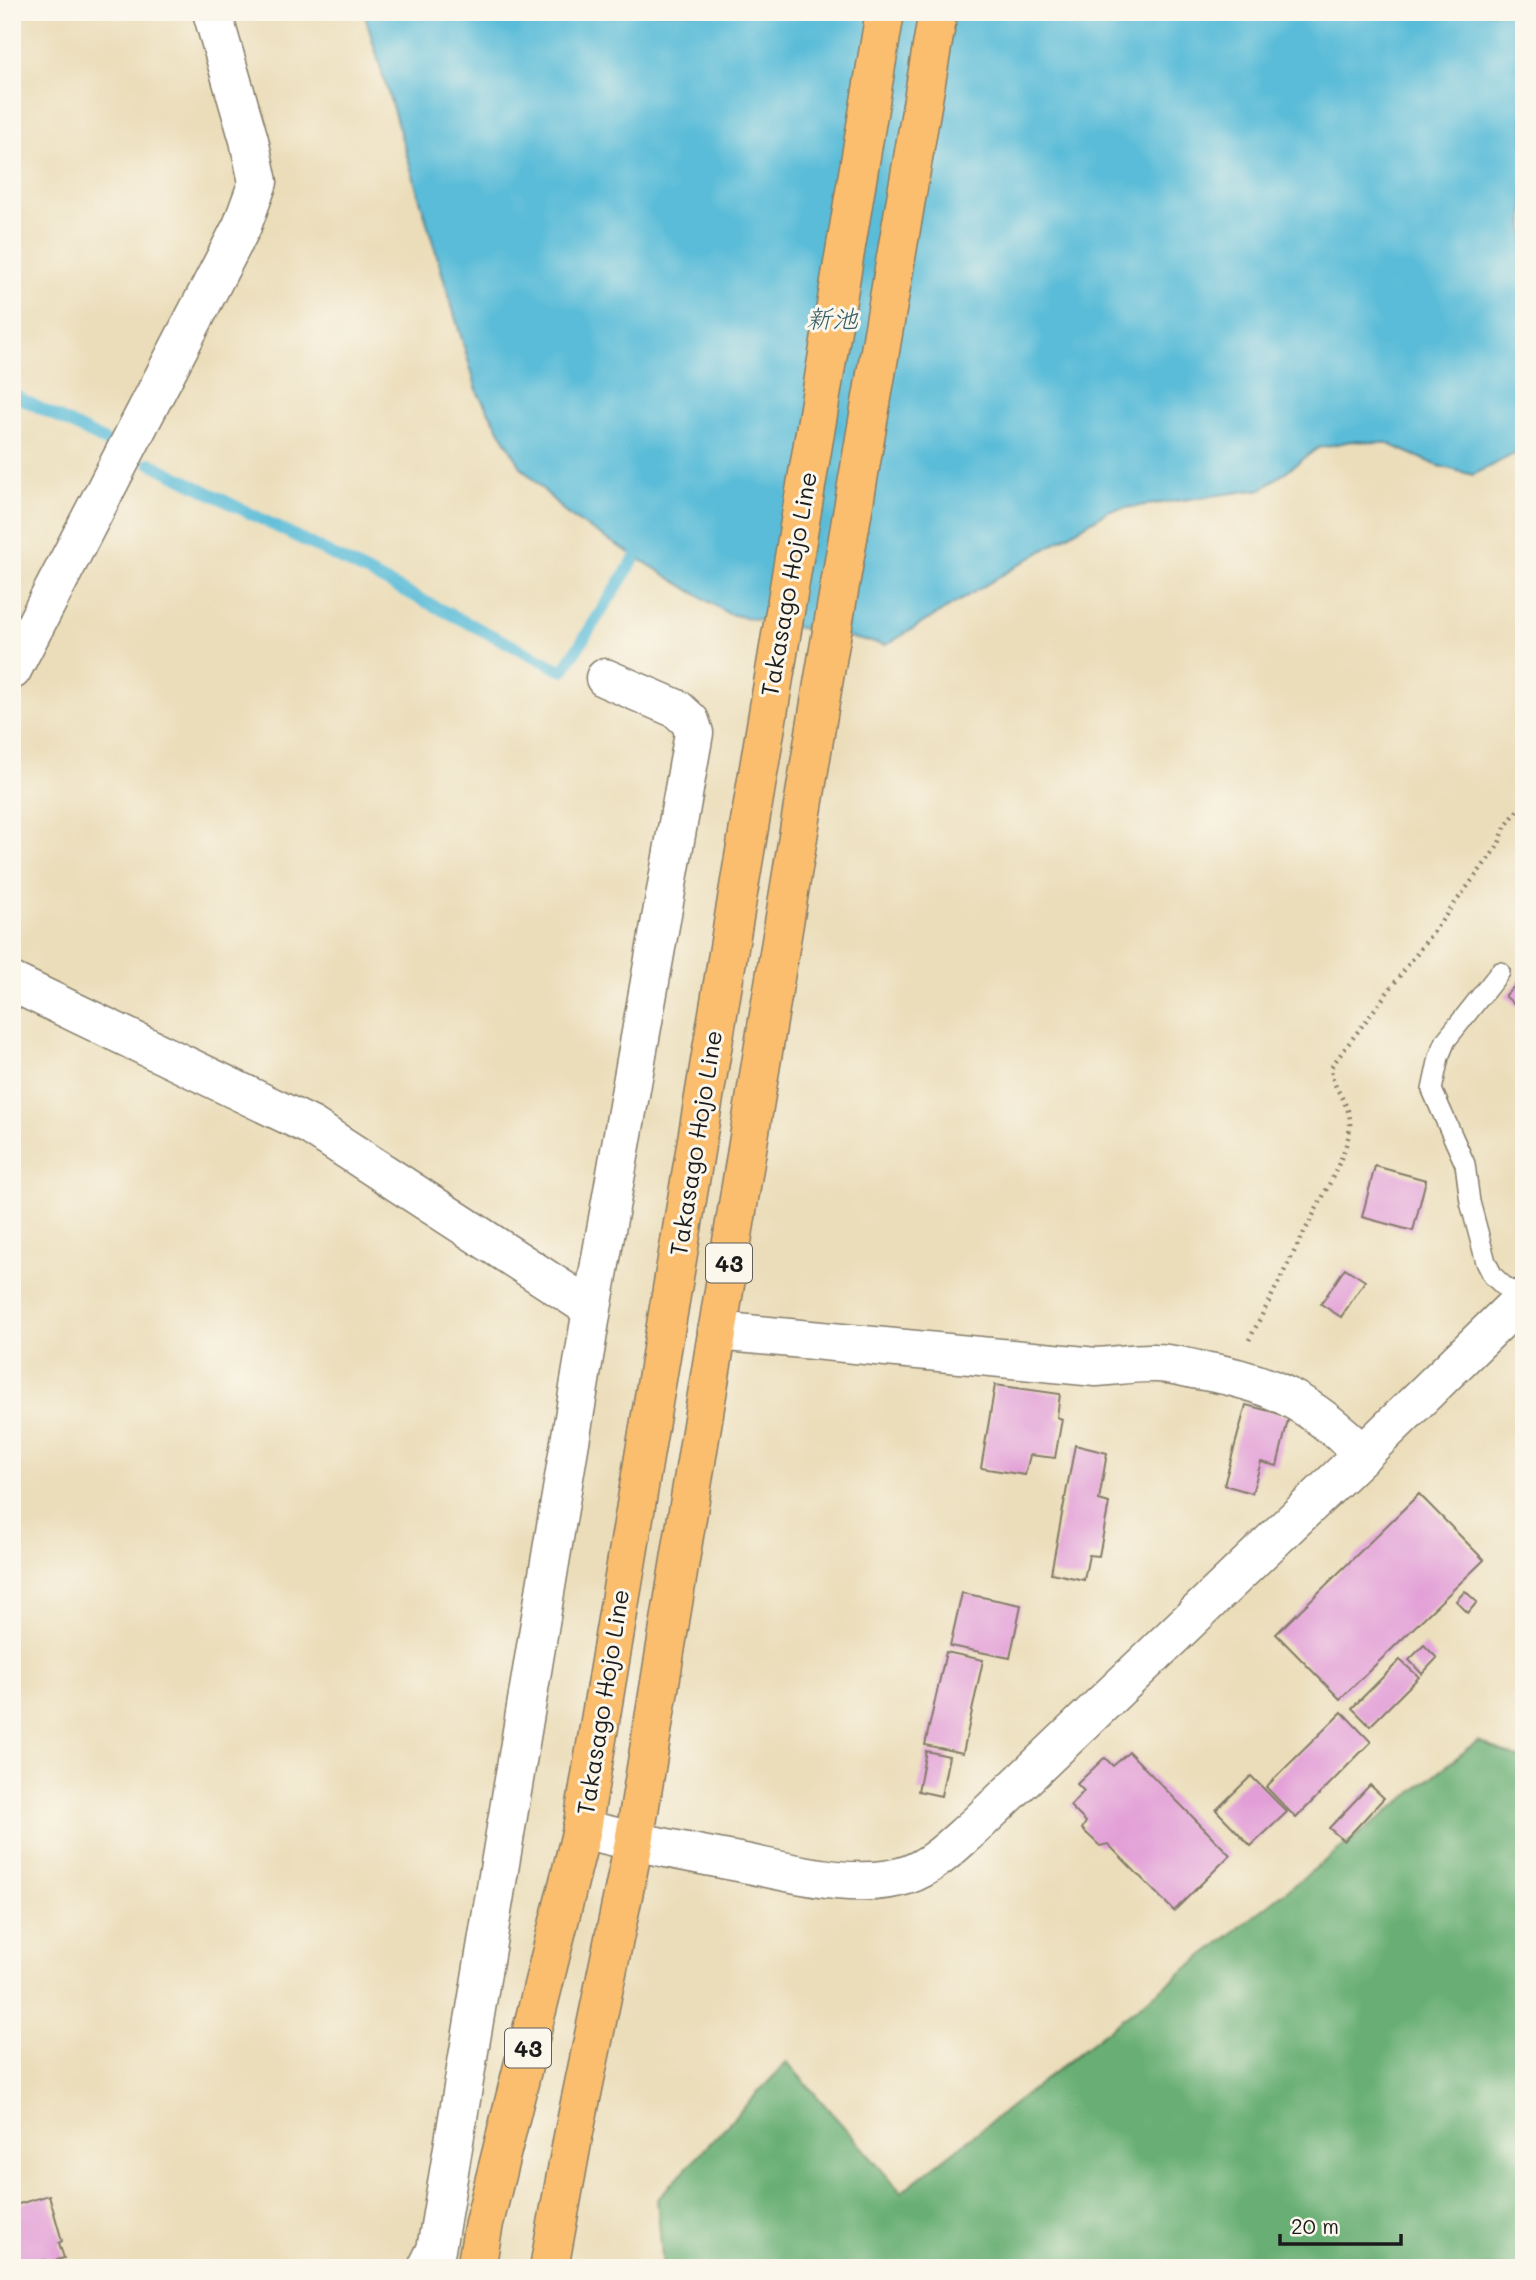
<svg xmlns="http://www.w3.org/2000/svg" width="1536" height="2280" font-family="Mali,'Klee One',sans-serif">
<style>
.forest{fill:#69af74;stroke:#426648;stroke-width:2}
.water{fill:#5abcd8;stroke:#3b6c7a;stroke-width:2}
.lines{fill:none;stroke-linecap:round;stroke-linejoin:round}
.stream{stroke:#5abcd8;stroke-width:12}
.building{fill:#e29fd7}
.service-casing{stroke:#847c6a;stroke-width:22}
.minor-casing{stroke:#847c6a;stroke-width:41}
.tertiary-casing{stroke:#847c6a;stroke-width:41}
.primary-casing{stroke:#847c6a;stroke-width:41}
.path{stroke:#847c6a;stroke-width:4.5;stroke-dasharray:2 5;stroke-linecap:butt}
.service{stroke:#fff;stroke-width:19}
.minor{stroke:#fff;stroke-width:38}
.tertiary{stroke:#fff;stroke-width:38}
.primary{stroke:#fabe6e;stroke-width:38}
.labels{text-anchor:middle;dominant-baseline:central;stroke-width:6;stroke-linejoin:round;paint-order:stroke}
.shield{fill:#fbf7ec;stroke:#5f5e5a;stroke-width:2}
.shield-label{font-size:23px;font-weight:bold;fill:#1c1c1c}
.street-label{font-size:24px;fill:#1c1c1c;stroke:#fbf7ec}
.water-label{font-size:26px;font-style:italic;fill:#355c67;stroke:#fbf7ec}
</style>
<rect width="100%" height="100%" fill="#fbf7ec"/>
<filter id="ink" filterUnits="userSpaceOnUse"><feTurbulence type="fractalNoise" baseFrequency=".0143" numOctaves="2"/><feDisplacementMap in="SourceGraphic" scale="14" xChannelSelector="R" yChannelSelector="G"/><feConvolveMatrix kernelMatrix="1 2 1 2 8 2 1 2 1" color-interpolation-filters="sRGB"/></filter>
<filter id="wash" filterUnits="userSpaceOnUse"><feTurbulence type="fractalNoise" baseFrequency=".00686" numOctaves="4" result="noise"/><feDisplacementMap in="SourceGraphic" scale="28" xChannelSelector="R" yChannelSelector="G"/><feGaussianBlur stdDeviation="1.57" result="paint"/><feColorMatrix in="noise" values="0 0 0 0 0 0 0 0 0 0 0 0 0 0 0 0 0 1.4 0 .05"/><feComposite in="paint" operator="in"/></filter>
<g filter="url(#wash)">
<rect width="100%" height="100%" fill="#ebddb9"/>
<path class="forest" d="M1478 1741 1524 1761V2268H663L657 2199 787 2062 901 2192C1093 2041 1286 1892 1478 1741Z"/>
<path class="water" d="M364 12H1524V449L1473 475 1439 466 1386 443 1351 441 1318 448 1262 489 1110 510 886 645 729 614 568 515 521 467 478 393Z"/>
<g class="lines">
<path class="stream" d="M12 394 109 443
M150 463 563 671 635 558"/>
</g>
<g id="blocks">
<path class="building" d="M1524 976V1007L1520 1009 1505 996Z
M1375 1166 1426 1180 1413 1231 1362 1217Z
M1345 1268 1365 1281 1341 1317 1321 1304Z
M995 1385 1060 1394 1057 1417 1062 1419 1055 1458 1030 1455 1025 1475 981 1468Z
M1246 1405 1289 1416 1277 1466 1261 1462 1252 1493 1224 1485Z
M1075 1445 1107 1453 1099 1500 1109 1503 1099 1556 1089 1555 1084 1580 1051 1573Z
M1419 1494 1484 1560 1340 1699 1276 1634Z
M1465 1591 1477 1602 1468 1613 1456 1601Z
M962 1593 1021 1605 1010 1658 950 1646Z
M1424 1645 1437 1658 1422 1674 1409 1660Z
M946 1652 983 1660 963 1753 925 1745Z
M1400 1660 1419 1677 1370 1726 1352 1708Z
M1342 1712 1371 1742 1296 1818 1266 1787Z
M926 1751 949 1756 941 1796 918 1791Z
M1129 1752 1230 1855 1174 1911 1108 1844 1100 1846 1082 1829 1086 1822 1070 1806 1084 1791 1077 1784 1103 1759 1105 1758 1113 1766Z
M1251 1776 1287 1812 1251 1846 1216 1810Z
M1370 1785 1384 1798 1344 1841 1329 1828Z
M49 2195 62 2241 59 2243 64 2258 47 2263 45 2260 17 2268 12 2250V2206Z"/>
</g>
</g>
<g filter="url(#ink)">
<use href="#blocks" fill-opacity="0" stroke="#847c6a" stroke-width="2"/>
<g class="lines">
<defs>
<path id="service" d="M1500 972 1446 1040 1439 1057 1432 1090 1465 1164 1470 1202 1486 1262 1493 1276 1520 1301"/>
<path id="minor" d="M12 670 242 226 258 182 249 140 212 12
M12 982 311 1126 592 1309
M717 1331 1096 1367C1115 1366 1136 1362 1155 1363 1169 1363 1184 1367 1198 1370 1270 1381 1311 1403 1363 1454
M427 2268 436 2250 592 1309 694 733 690 721 677 709 605 678"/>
<path id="tertiary" d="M582 1829C635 1842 689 1853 744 1863 793 1873 858 1891 907 1875 934 1866 955 1843 976 1825L1363 1454 1524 1297"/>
<path id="primary" d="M476 2268 484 2223 582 1829 885 12
M549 2268 573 2137 634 1842 823 684 938 12"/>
</defs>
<use href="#service" class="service-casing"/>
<use href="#minor" class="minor-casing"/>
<use href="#tertiary" class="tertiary-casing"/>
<use href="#primary" class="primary-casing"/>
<path class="path" d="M1249 1340C1269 1302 1288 1263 1308 1225 1320 1201 1352 1147 1350 1121 1349 1101 1331 1088 1331 1067L1498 846 1505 827 1524 802"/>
<use href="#service" class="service"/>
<use href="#minor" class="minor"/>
<use href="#tertiary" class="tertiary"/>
<use href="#primary" class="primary"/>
</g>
</g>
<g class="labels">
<g class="shield">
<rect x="706" y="1243.5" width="46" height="39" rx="5"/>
<rect x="505" y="2028.5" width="46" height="39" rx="5"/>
</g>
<g class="shield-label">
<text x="729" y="1263">43</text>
<text x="528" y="2048">43</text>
</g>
<g class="street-label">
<text transform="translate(788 584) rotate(-80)">Takasago Hojo Line</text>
<text transform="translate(695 1143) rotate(-81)">Takasago Hojo Line</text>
<text transform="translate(602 1702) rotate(-81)">Takasago Hojo Line</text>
</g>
<g class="water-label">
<text x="832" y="318">新池</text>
</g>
</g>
<rect width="1536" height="2280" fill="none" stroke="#fbf7ec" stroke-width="42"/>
<path d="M1280 2234v10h121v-10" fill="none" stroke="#1c1c1c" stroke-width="3.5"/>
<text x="1291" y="2234" font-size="21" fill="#1c1c1c" stroke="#fbf7ec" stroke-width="5" paint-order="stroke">20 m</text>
</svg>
